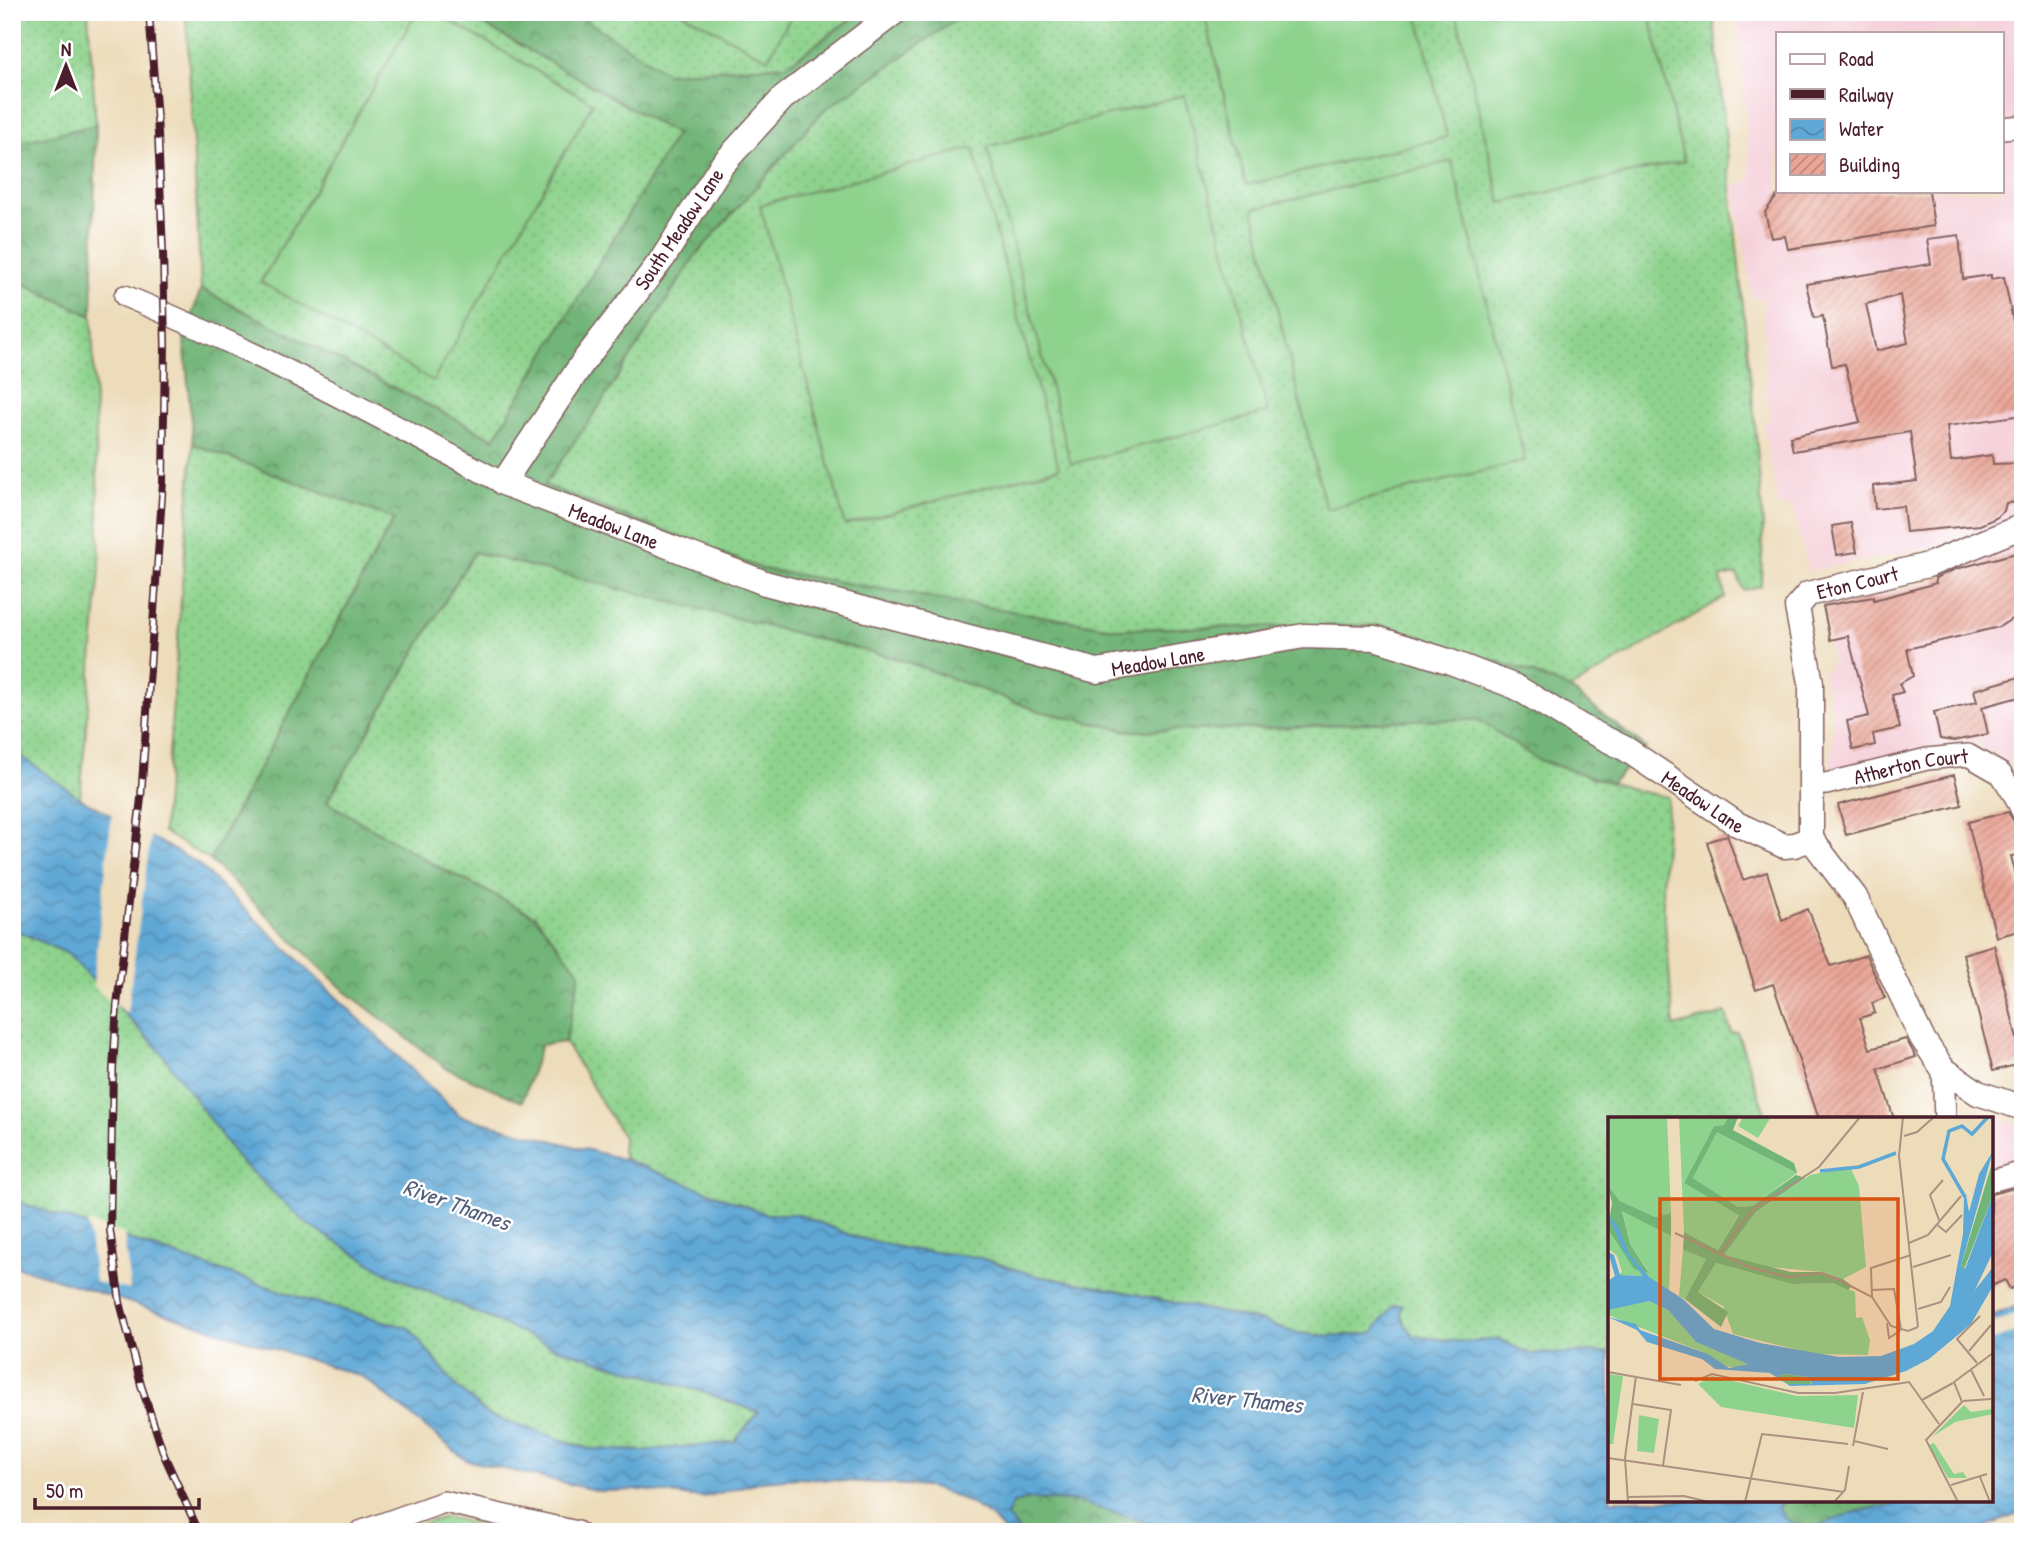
<svg xmlns="http://www.w3.org/2000/svg" width="2035" height="1544" font-family="'Patrick Hand',sans-serif">
<style>
.built{fill:#f5cfd9;fill-rule:evenodd}
.grass{fill:url(#grass-dots);stroke:#6c795c;stroke-width:2}
.forest{fill:url(#forest-crowns);stroke:#5e6a52;stroke-width:2}
.garden{fill:#8ed38d;stroke:#6c795c;stroke-width:2}
.water{fill:url(#water-waves);stroke:#546480;stroke-width:2}
.pier{fill:#eddcba}
.building{fill:url(#building-hatch);fill-rule:evenodd}
.lines{fill:none;stroke-linecap:round;stroke-linejoin:round}
.minor-casing{stroke:#83615d;stroke-width:24}
.tertiary-casing{stroke:#83615d;stroke-width:27}
.minor{stroke:#fff;stroke-width:21}
.tertiary{stroke:#fff;stroke-width:24}
.rail-casing{stroke:#4a1f2b;stroke-width:8}
.rail{stroke:#fff;stroke-width:5;stroke-dasharray:16;stroke-linecap:butt}
.labels{text-anchor:middle;dominant-baseline:central;stroke-width:5;stroke-linejoin:round;paint-order:stroke}
.street-label{font-size:21px;fill:#4a1f2b;stroke:#fff}
.water-label{font-size:23px;font-style:italic;fill:#535d78;stroke:#fff}
.inset-river{fill:none;stroke:#5ea8d6;stroke-width:3.5}
.inset-road{fill:none;stroke:#ac9081;stroke-width:2}
.view{fill:#d8530f;fill-opacity:0.15;stroke:#d8530f;stroke-width:3.5}
.inset-edge{fill:none;stroke:#4a1f2b;stroke-width:3.5}
</style>
<defs>
<pattern id="grass-dots" width="8" height="8" patternUnits="userSpaceOnUse" patternTransform="scale(1.75)"><rect width="8" height="8" fill="#8ed38d"/><path d="M2 2h.1M6 6h.1" fill="none" stroke="#7cb57a" stroke-width="1.8" stroke-linecap="round"/></pattern>
<pattern id="forest-crowns" width="20" height="18" patternUnits="userSpaceOnUse" patternTransform="scale(1.75)"><rect width="20" height="18" fill="#72b578"/><path d="M2 6a3 3 0 1 1 6 0M12 15a3 3 0 1 1 6 0" fill="none" stroke="#609363"/></pattern>
<pattern id="water-waves" width="16" height="10" patternUnits="userSpaceOnUse" patternTransform="scale(1.75)"><rect width="16" height="10" fill="#5ea8d6"/><path d="M0 5q4-4 8 0t8 0" fill="none" stroke="#5088ae"/></pattern>
<pattern id="building-hatch" width="6" height="6" patternUnits="userSpaceOnUse" patternTransform="scale(1.75)"><rect width="6" height="6" fill="#eaa596"/><path d="M-1 1l2-2M0 6l6-6M5 7l2-2" fill="none" stroke="#c0867b"/></pattern>
</defs>
<rect width="100%" height="100%" fill="#fff"/>
<filter id="ink" filterUnits="userSpaceOnUse"><feTurbulence type="fractalNoise" baseFrequency=".0143" numOctaves="2"/><feDisplacementMap in="SourceGraphic" scale="14" xChannelSelector="R" yChannelSelector="G"/><feConvolveMatrix kernelMatrix="1 2 1 2 8 2 1 2 1" color-interpolation-filters="sRGB"/></filter>
<filter id="wash" filterUnits="userSpaceOnUse"><feTurbulence type="fractalNoise" baseFrequency=".00686" numOctaves="4" result="noise"/><feDisplacementMap in="SourceGraphic" scale="28" xChannelSelector="R" yChannelSelector="G"/><feGaussianBlur stdDeviation="1.57" result="paint"/><feColorMatrix in="noise" values="0 0 0 0 0 0 0 0 0 0 0 0 0 0 0 0 0 1.4 0 .05"/><feComposite in="paint" operator="in"/></filter>
<g filter="url(#wash)">
<rect width="100%" height="100%" fill="#eddcba"/>
<path class="built" d="M1738 12H2023V791L2012 763 2005 764 1995 754 1981 749 1979 740 1828 779 1833 739 1832 710 1822 672 1828 669 1831 661 1825 609 1943 579 1940 546 1809 571 1792 507 1779 508 1763 423 1771 421 1766 390 1763 299 1752 297 1734 187 1750 179ZM1778 33H2002V191H1778Z
M1970 1110 2023 1126V1155L1991 1169V1119H1952Z"/>
<path class="grass" d="M12 12H88L96 125 12 144Z
M186 12H417L261 282 593 103 434 12H462L676 134 494 439 201 289Z
M573 12H681L768 58 793 12H860L787 65 667 73Z
M967 12H1204L1246 185 1447 137 1417 12H1456L1501 203 1684 161 1649 12H1713L1756 433 1763 526 1761 586 1743 590 1737 574 1721 577 1725 597 1570 689 1524 670 1381 625 1118 629 762 569 544 485 594 414 695 256 823 111Z
M12 278 92 316 100 569 80 798 12 750Z
M193 444 394 518 210 860 163 832Z
M474 552 902 660 1039 711 1130 731 1278 728 1412 720H1479L1539 760 1638 791 1668 797 1662 889 1674 1027 1726 1013 1731 1033 1737 1032 1767 1119H1610V1352L1530 1354 1499 1339 1465 1342 1413 1336C1406 1326 1398 1319 1402 1306H1394L1376 1328V1332C1345 1338 1296 1338 1268 1323L1111 1289 1037 1276 977 1257 907 1249 855 1237 798 1214H766L626 1160 622 1152 623 1137 565 1042 580 973 535 916 435 865 327 802Z
M12 928 68 954 160 1051 389 1274 554 1347 703 1392 758 1412 734 1442 642 1451 590 1449 488 1415 456 1386 408 1328 307 1300 12 1200Z"/>
<path class="forest" d="M462 12H573L667 73 787 65 861 12H967L823 111 695 256 594 414 544 485 762 569 1118 629 1381 625 1524 670 1570 689 1646 748 1611 783 1538 760 1479 720H1412L1278 728 1130 731 1039 711 902 660 474 552 327 802 435 865 535 916 580 973 565 1042 541 1045 522 1102 446 1068 345 991 210 860 394 519 193 444 184 338 201 289 494 439 676 134Z
M96 125 92 316 12 278V144Z
M1028 1499 1076 1501 1151 1524 1204 1530 1270 1532H1020L1006 1517 1013 1503Z
M1785 1500H1895V1505C1866 1508 1840 1515 1814 1529L1789 1522 1777 1507Z"/>
<path class="garden" d="M417 12H434L593 103 433 381 261 282Z
M681 12H793L768 59Z
M1204 12H1417L1447 137 1246 185Z
M1456 12H1649L1684 161 1501 203Z
M1184 95 1268 412 1071 464 987 147Z
M973 148 1059 468 845 525 760 205Z
M1452 161 1525 461 1326 509 1253 209Z
M445 1517 518 1532H396Z"/>
<path class="water" d="M12 750 80 798 197 863 460 1116 626 1160 766 1214H798L855 1237 907 1249 977 1257 1037 1276 1111 1289 1268 1323C1296 1338 1345 1338 1375 1332L1376 1328 1394 1305H1402C1398 1319 1406 1326 1414 1336L1465 1342 1499 1339 1530 1354 1610 1352V1500H1785L1777 1507 1789 1522 1814 1529C1840 1515 1866 1508 1895 1505V1500H1991V1316L2023 1304V1512L1972 1532H1270L1204 1530 1151 1524 1076 1501 1029 1499 1013 1503 1007 1517 1020 1532H1005C987 1508 950 1491 922 1486L799 1478 762 1481 704 1497H691L645 1490 599 1491 466 1460 363 1377 12 1265V1200L307 1300 409 1328 456 1386 488 1415 589 1449 642 1451 734 1442 758 1412 703 1392 554 1347 389 1274 307 1224 239 1160 160 1051 68 954 12 928Z"/>
<path class="pier" d="M112 812 151 834 127 1013 105 997 93 985Z
M87 1222 124 1234 130 1290 95 1282Z
M2023 1304V1329L1991 1341V1324L2018 1313 2016 1307Z"/>
<g id="blocks">
<path class="building" d="M1781 191H1929L1934 226 1788 249 1785 236 1771 238 1765 212Z
M1959 235 1963 279 1991 275V279L2004 277 2023 370V415L1947 426 1951 461 1992 455 1993 464 2023 463V502L2006 503 2004 511 1996 518 1980 525 1906 532 1903 506 1875 509 1873 486 1917 481 1910 432 1793 451 1790 437 1860 422 1845 364 1832 366 1823 316 1814 318 1806 284 1931 264 1927 239ZM1900 295 1908 343 1876 351 1866 304Z
M1851 523 1857 552 1837 555 1832 526Z
M2020 552 2023 562V609L2015 610 2016 616 1999 627 1907 649 1913 676 1899 684 1903 692 1892 695 1900 728 1873 734 1875 745 1853 750 1847 721 1869 716 1848 636 1830 640 1823 606 1873 597 1874 600 1908 591 1936 583 1935 578 1956 569Z
M2023 676V696L1982 707 1988 734 1954 741 1940 739 1934 712 1977 702 1974 690Z
M1954 775 1962 805 1846 835 1838 805Z
M2008 812 2015 823 2023 826V854L2011 856 2023 902V930L1996 937 1968 822Z
M1727 835 1743 880 1767 872 1782 920 1808 909 1831 966 1866 955 1885 998 1872 1003 1875 1013 1860 1018 1870 1049 1906 1039 1916 1057 1878 1069 1894 1119H1819L1773 984 1756 990 1707 842Z
M1994 945 2023 1063 1993 1071 1963 954Z
M2023 1186V1284L2010 1289 2005 1280 1991 1286V1194Z"/>
</g>
</g>
<g filter="url(#ink)">
<use href="#blocks" fill-opacity="0" stroke="#83615d" stroke-width="2"/>
<g class="lines">
<defs>
<g id="minor">
<path d="M2002 128 2023 126"/>
<path d="M125 296C255 350 379 417 503 483"/>
<path id="s1" d="M1811 784H1826L1927 759 1968 755 2001 774 2016 798 2023 813"/>
<path d="M1943 1069 1945 1119"/>
<path d="M1991 1181 2023 1172"/>
<path d="M360 1532 444 1502 577 1532"/>
</g>
<g id="tertiary">
<path id="s2" d="M895 12 783 98 721 166 663 258 583 362 503 483 765 583 1097 671 1304 636 1375 638 1448 661 1516 687 1582 727 1626 749 1737 824 1784 846 1794 845 1811 839"/>
<path id="s3" d="M1811 839V683L1797 607 1808 594 1928 565 2023 526"/>
<path d="M1811 839 1855 897 1922 1038 1943 1069 1978 1093 2023 1108"/>
</g>
</defs>
<use href="#minor" class="minor-casing"/>
<use href="#tertiary" class="tertiary-casing"/>
<use href="#minor" class="minor"/>
<use href="#tertiary" class="tertiary"/>
<defs>
<path id="rail" d="M149 12 158 133 163 253 165 345 163 482 141 798 117 1005 113 1070 110 1230 120 1302 141 1385 164 1455 199 1532"/>
</defs>
<use href="#rail" class="rail-casing"/>
<use href="#rail" class="rail"/>
</g>
</g>
<g class="labels">
<g class="street-label">
<text transform="translate(679 229) rotate(-56)">South Meadow Lane</text>
<text stroke="none"><textPath href="#s2" startOffset="737">Meadow Lane</textPath></text>
<text stroke="none"><textPath href="#s3" startOffset="301">Eton Court</textPath></text>
<text stroke="none"><textPath href="#s2" startOffset="1304">Meadow Lane</textPath></text>
<text stroke="none"><textPath href="#s1" startOffset="102">Atherton Court</textPath></text>
<text stroke="none"><textPath href="#s2" startOffset="1892">Meadow Lane</textPath></text>
</g>
<g class="water-label">
<text transform="translate(457 1204) rotate(20)">River Thames</text>
<text transform="translate(1247 1399) rotate(6)">River Thames</text>
</g>
</g>
<g transform="translate(1608 1117)">
<rect width="385" height="385" fill="#eddcba"/>
<path d="M0 0H59L63 96 47 100 12 84 0 69ZM71 0H120L116 8 106 9 76 66 131 97 110 133 76 115ZM109 14 189 56 144 89 130 90 85 61ZM242 50 251 69 258 150 235 162 213 155 141 148 116 138 148 95 202 58ZM14 93 63 119 61 175 37 159 16 158 0 164 14 155 9 139 0 131V113L41 155 22 127ZM75 133 98 142 77 182 71 179ZM108 146 184 167 225 166 247 175 248 201 254 200 262 223 260 238 206 237 125 217 115 189 90 175ZM41 184 60 193 88 225 141 246 127 251 109 247 100 237 0 198V193L15 186ZM356 288 363 295 385 292V297L347 305 324 320ZM326 326 346 357 355 355 359 361H340L321 328Z" fill="#8ed38d"/>
<path d="M120 0H130L125 13 186 46 189 56 109 15 85 61 130 90 144 89 188 58 197 61 148 95 116 138 183 155H213L235 162 244 169 240 173 225 166 184 167 108 146 90 175 120 195 113 210 77 182 98 142 75 133 76 115 110 133 131 98 76 66 106 9 116 8ZM385 43V78L356 152 353 149ZM0 69 12 84 47 100 63 96V119L14 94 22 127 41 156 26 152 0 112 4 86ZM178 257 200 260 204 268 179 267 170 259Z" fill="#72b578"/>
<path d="M0 257 15 259 5 327H0Z" fill="#8ed38d"/>
<path d="M135 0H163L150 21 130 9ZM107 28 132 41 117 71 91 58ZM136 39 167 56 157 74 126 57ZM126 60 150 73 142 88 118 76ZM240 62 249 100 227 105 218 67ZM213 63 221 98 198 103 189 68ZM101 82 121 94 103 126 83 115ZM190 93 200 130 177 136 167 99ZM166 99 176 136 151 143 141 106ZM222 100 230 135 207 141 198 106ZM104 259 189 279 250 278 246 311 113 290 90 267ZM31 298 51 302 46 336 29 334Z" fill="#8ed38d"/>
<path d="M385 34 353 149 357 152 385 78V135L367 173 385 150V169L363 207 321 242 298 254 257 267 182 269 162 256 107 252 94 242 39 225 29 213 0 200 28 207 32 213 100 237 121 251 140 247 88 225 60 193 41 184 0 193V164L7 159 0 135 6 138 12 158 35 159 15 133 0 98 10 109 20 135 41 160 75 182 106 212 152 226 231 240 273 239 306 227 325 214 342 189 355 117 356 80 358 77 361 95 371 57ZM178 257 200 260 204 267H179L170 259Z" fill="#5ea8d6" fill-rule="evenodd"/>
<path class="inset-river" d="M212 54 251 50 288 36M357 80 335 42 341 14 354 9 364 17 380 0"/>
<path class="inset-road" d="M295 0 291 39 310 210M296 19 309 15 326 0M331 103 322 78 335 63M328 107 338 115 354 98M67 116 141 150 180 160 213 156 229 162 264 180 283 209 300 214 310 210M301 126 320 118 353 79M111 138 144 93 211 50 252 0M305 150 343 138M264 173 286 172 293 212M264 180 263 151 303 138M310 192 333 185 342 170M279 206 281 221 293 213M361 234 383 208M369 246 349 222 372 199M363 253 376 279M0 255 73 268M87 264 104 257 190 276H227L301 265 331 307M314 283 345 266M355 284 383 282M25 287 63 293 55 349M246 324 280 332M245 329 255 275M0 341 236 375M372 360 382 385M343 368 379 357M20 380 76 379 101 385M20 385 17 341 28 259M137 385 154 317 240 327M226 385 237 373 241 349M350 385 318 323 354 285 346 265 385 236"/>
<path class="view" d="M52 82H290V262H52Z"/>
<rect width="385" height="385" class="inset-edge"/>
</g>
<rect width="2035" height="1544" fill="none" stroke="#fff" stroke-width="42"/>
<rect x="1776" y="32" width="228" height="161" fill="#ffffff" stroke="#b7a5aa" stroke-width="2"/>
<rect x="1790" y="54" width="35" height="10" fill="#ffffff" stroke="#b7a5aa" stroke-width="2"/>
<text x="1839" y="66" font-size="21" fill="#4a1f2b">Road</text>
<rect x="1790" y="89" width="35" height="10" fill="#4a1f2b" stroke="#b7a5aa" stroke-width="2"/>
<text x="1839" y="102" font-size="21" fill="#4a1f2b">Railway</text>
<rect x="1790" y="119" width="35" height="21" fill="url(#water-waves)" stroke="#b7a5aa" stroke-width="2"/>
<text x="1839" y="136" font-size="21" fill="#4a1f2b">Water</text>
<rect x="1790" y="154" width="35" height="21" fill="url(#building-hatch)" stroke="#b7a5aa" stroke-width="2"/>
<text x="1839" y="172" font-size="21" fill="#4a1f2b">Building</text>
<g transform="translate(66 66)" stroke="#ffffff" stroke-width="5" paint-order="stroke">
<path d="M0-5L12 26L0 18L-12 26Z" fill="#4a1f2b"/>
<text y="-10" font-size="19" font-weight="bold" text-anchor="middle" fill="#4a1f2b">N</text>
</g>
<path d="M35 1498v10h164v-10" fill="none" stroke="#4a1f2b" stroke-width="3.5"/>
<text x="46" y="1498" font-size="21" fill="#4a1f2b" stroke="#ffffff" stroke-width="5" paint-order="stroke">50 m</text>
</svg>
